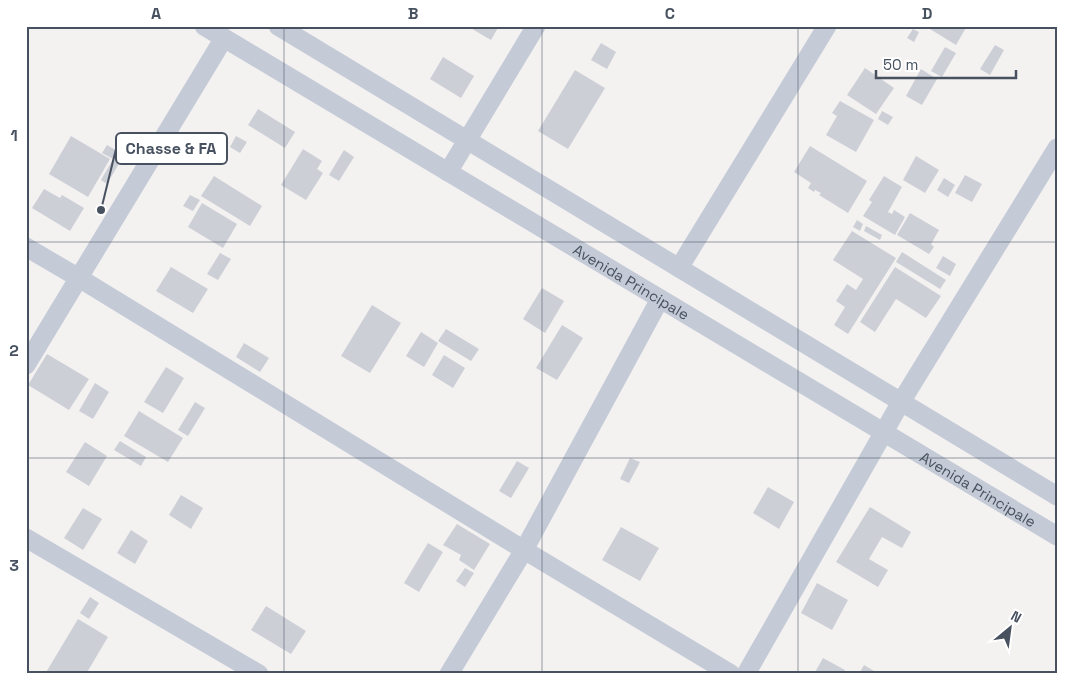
<svg xmlns="http://www.w3.org/2000/svg" width="1083" height="700" font-family="'Space Grotesk',sans-serif">
<style>
.building{fill:#cdcfd7}
.lines{fill:none;stroke-linecap:round;stroke-linejoin:round}
.minor{stroke:#c4cbd7;stroke-width:19}
.grid{fill:none;stroke:#475160;stroke-width:1;stroke-opacity:0.55}
.labels{text-anchor:middle;dominant-baseline:central;stroke-width:4;stroke-linejoin:round;paint-order:stroke}
.street-label{font-size:15px;fill:#475160;stroke:#fff}
.leader{fill:none;stroke:#475160;stroke-width:2}
.callout-dot{fill:#475160;stroke:#fff;stroke-width:2}
.callout{fill:#fff;stroke:#475160;stroke-width:2}
.callout-label{font-size:16px;text-anchor:middle;font-weight:bold;fill:#475160}
.neatline{fill:none;stroke:#475160;stroke-width:2}
.grid-label{font-size:16px;text-anchor:middle;font-weight:bold;fill:#475160}
</style>
<rect width="100%" height="100%" fill="#f4f1f1"/>
<path class="building" d="M467 26H499L491 40Z
M925 26H967L956 45Z
M913 29 919 32 914 42 907 38Z
M601 43 616 52 607 69 591 60Z
M995 45 1004 50 990 75 980 69Z
M945 47 956 53 942 77 931 71Z
M443 57 474 76 461 98 430 79Z
M865 68 894 88 876 114 847 95Z
M921 69 937 79 922 105 906 96Z
M575 70 605 88 568 149 538 131Z
M840 101 874 120 856 152 826 135 837 116 832 113Z
M258 109 295 132 285 148 248 125Z
M882 111 893 117 888 125 878 119Z
M71 136 110 159 88 197 49 174Z
M236 136 247 142 240 153 230 147Z
M107 145 124 155 107 184 101 180 113 159 102 153Z
M810 146 867 181 848 213 819 195 821 193 815 190 814 192 808 188 811 183 794 172Z
M303 149 322 161 317 169 323 173 306 200 281 185Z
M344 150 354 157 339 181 329 175Z
M916 156 939 170 925 193 903 180Z
M965 175 982 184 972 202 955 193Z
M214 176 262 206 250 226 201 196Z
M884 176 902 187 888 212 892 214 894 210 905 217 895 235 863 216 872 202 869 200Z
M944 178 955 185 948 197 937 190Z
M44 189 60 198 62 195 84 208 70 231 32 208Z
M190 195 200 200 193 211 183 206Z
M202 203 237 224 223 248 188 227Z
M910 213 939 230 931 244 934 247 929 254 897 235Z
M857 220 863 224 860 231 853 227Z
M866 226 882 235 880 240 864 231Z
M852 231 896 258 848 334 834 325 845 307 836 301 847 284 856 290 863 279 833 260Z
M902 252 946 280 940 289 896 262Z
M220 253 231 259 218 280 207 274Z
M943 256 956 264 950 276 936 268Z
M171 267 208 289 193 313 156 291Z
M895 267 941 296 926 318 896 299 875 332 860 322Z
M542 288 564 301 545 333 523 319Z
M372 305 401 323 370 373 341 356Z
M562 325 583 338 557 380 536 368Z
M446 329 479 349 471 361 438 341Z
M421 332 438 343 424 367 406 356Z
M244 343 269 358 260 372 236 357Z
M47 354 89 379 69 410 28 385Z
M444 355 465 368 453 388 432 375Z
M166 367 184 378 163 413 144 402Z
M95 383 109 392 93 419 79 411Z
M195 402 205 408 188 436 178 430Z
M139 411 183 438 168 462 124 436Z
M120 441 146 457 141 466 114 450Z
M85 442 107 456 89 486 66 472Z
M630 458 640 462 629 483 620 479Z
M517 461 529 468 511 498 499 491Z
M768 487 794 502 779 529 753 513Z
M181 495 203 508 191 529 169 515Z
M870 507 911 532 902 548 882 537 869 559 888 570 878 587 836 562Z
M83 508 102 519 83 550 64 538Z
M457 524 490 544 474 570 459 560 461 555 443 545Z
M621 527 659 548 640 581 602 560Z
M131 530 148 541 135 564 117 553Z
M428 543 443 552 419 592 404 583Z
M465 568 474 573 465 587 456 581Z
M817 583 848 600 832 630 801 613Z
M90 597 99 603 89 619 80 613Z
M266 606 306 631 291 654 251 630Z
M78 619 108 637 86 674H45Z
M823 658 845 670 843 674H814Z
M864 665 879 674H859Z"/>
<g class="lines">
<g class="minor">
<path id="s1" d="M204 26 1057 536"/>
<path d="M278 26 1057 496"/>
<path d="M448 172 536 26"/>
<path d="M26 247 79 278 524 550 731 674"/>
<path d="M679 268 827 26"/>
<path d="M26 365 224 38"/>
<path d="M26 538 259 674"/>
<path d="M449 674 524 550 660 299"/>
<path d="M746 674 901 402 1057 148"/>
</g>
</g>
<path class="grid" d="M284 26V674M542 26V674M798 26V674M26 242H1057M26 458H1057"/>
<g class="labels">
<g class="street-label">
<text stroke="none"><textPath href="#s1" startOffset="498">Avenida Principale</textPath></text>
<text stroke="none"><textPath href="#s1" startOffset="902">Avenida Principale</textPath></text>
</g>
</g>
<path class="leader" d="M101 210L116 149"/>
<circle class="callout-dot" cx="101" cy="210" r="5"/>
<rect class="callout" x="116" y="133" width="111" height="31" rx="5"/>
<g class="callout-label">
<text x="171" y="154">Chasse &amp; FA</text>
</g>
<rect width="1083" height="700" fill="none" stroke="#ffffff" stroke-width="55"/>
<g transform="translate(1010 628) rotate(29)" stroke="#ffffff" stroke-width="4" paint-order="stroke">
<path d="M0-4L9 19L0 12L-9 19Z" fill="#475160"/>
<text y="-8" font-size="14" font-weight="bold" text-anchor="middle" fill="#475160">N</text>
</g>
<path d="M876 70v8h140v-8" fill="none" stroke="#475160" stroke-width="2.5"/>
<text x="883" y="70" font-size="15" fill="#475160" stroke="#ffffff" stroke-width="4" paint-order="stroke">50 m</text>
<rect x="28" y="28" width="1028" height="644" class="neatline"/>
<g class="grid-label">
<text x="156" y="19">A</text>
<text x="413" y="19">B</text>
<text x="670" y="19">C</text>
<text x="927" y="19">D</text>
<text x="14" y="141">1</text>
<text x="14" y="356">2</text>
<text x="14" y="571">3</text>
</g>
</svg>
